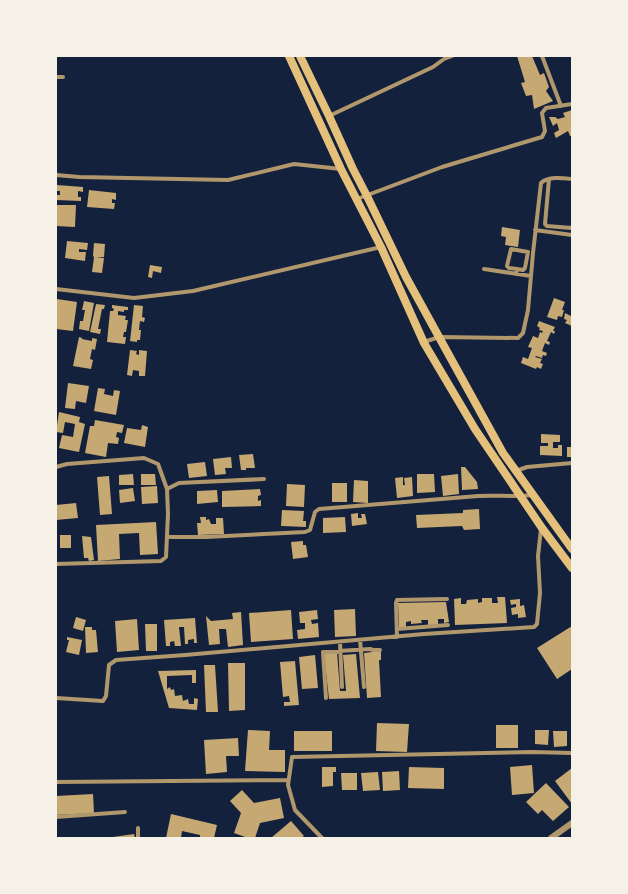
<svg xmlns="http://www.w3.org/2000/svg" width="628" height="894" font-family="Overpass,sans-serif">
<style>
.building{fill:#c6a872}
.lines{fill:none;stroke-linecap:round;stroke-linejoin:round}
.minor{stroke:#b1986c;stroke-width:4}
.tertiary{stroke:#b1986c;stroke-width:6}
.primary{stroke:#e5c07b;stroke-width:8}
</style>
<rect width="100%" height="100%" fill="#14213d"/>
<path class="building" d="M517 56H532L540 75 544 73 549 87 546 91 553 101 534 109 532 95 526 96 521 83 525 82Z
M572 110V136H570L568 131 556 138 554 133 559 130 557 123 553 126 549 117H555L558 119 565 117 563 113Z
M57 185 83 187V192L78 191V197H81V201L56 200V195H60V191H57Z
M89 190 116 193V200L112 199V203H115L114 209 87 207Z
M56 205H76L75 227 56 226Z
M502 227 520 230 518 247 505 245 506 237 501 236Z
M67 241 88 243 87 250 79 249V252H86L85 261 65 258Z
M94 243 105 244 104 257H96L104 258 102 273 92 272 94 257 93 256Z
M150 265 162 267 161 273 153 271 152 278 148 277Z
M554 298 565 302 562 310H564L562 317 558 316 557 320 547 317Z
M57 299 77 302 73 331 56 329Z
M84 301 94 303 89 331 79 329 80 321H83L85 310H82Z
M96 304 105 305 104 309H102L98 329H101L100 334 90 332Z
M112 305 128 307V310H124V312L118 311V315L126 316 125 320H128L126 332H124L123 337H126L125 344 107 342 110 311H113L114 309 112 308Z
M134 305 143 306 142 317 145 318 144 322 140 321 139 330H141L140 340H137V342L130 341Z
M565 313 571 316 572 313V326L565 323 567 320 564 319Z
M539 321 555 327 553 331H555L554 334 551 332 547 341 550 342 549 345 545 343 542 351 547 353 546 356 543 355 542 358 536 356 535 357 542 359 540 363 543 364 541 369 537 367 536 369 521 363 523 357 528 359 532 348 528 347 533 336 538 338 540 332 542 333 543 331 539 330 540 328 537 326Z
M79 337 82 338V339L92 341V338L97 339 95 350 92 349 90 359 93 360 91 369 73 366Z
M130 350 137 351 136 354 139 355V350L147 351 145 376H139V371L133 370 132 376 127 375Z
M68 383 89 386 86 403 76 401 75 409 65 408Z
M98 388 105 389 104 394 113 396 114 390 120 391 116 415 94 411Z
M59 412 80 417 79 422 85 424 79 452 59 448 62 435 73 437 75 424 65 422 63 433 56 432Z
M95 420 124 425 122 433 117 432 116 437 119 438 118 444 108 443 106 457 85 453 90 426H94Z
M142 425 148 427 145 447 124 443 127 428 141 430Z
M541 434 560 435V442H553V448H558V445H562V456L540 455V446H548V443H541Z
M567 447H572V457H567Z
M253 454 255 468H246V470H241L239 455Z
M231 457 232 468H225L226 474 215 475 213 459Z
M205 462 207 476 189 478 187 464Z
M461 467H465L477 482 478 489 462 490Z
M133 474 134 485H119V475Z
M141 474H155L156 485H141Z
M417 474H434L435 492 417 493Z
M458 474 459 494 443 496 441 476Z
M109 476 112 514 100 515 97 477Z
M403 477V485H405L404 478 412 477 413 496 397 498 395 478Z
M354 480 368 481V503L353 502Z
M332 483H347V502H332Z
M287 484 305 485 304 507 286 506Z
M157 486 158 503 142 504 141 487Z
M133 488 135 501 120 503 119 490Z
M260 489 261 495 258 496V501L261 500V506L222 507V491Z
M217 490 218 502 197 504V491Z
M76 503 78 518 56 520V505Z
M479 509 480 529 464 530 462 526 417 528 416 515 463 513V510Z
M282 510 304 511 303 521H306V527L281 526Z
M358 513V518H362L361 514H365L367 524 352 526 351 514Z
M200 517H206V520L209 519 211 524H216V518H223L224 534 198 535 197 523H201Z
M345 517 346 532 323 533V518Z
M156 522 158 554 140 555 139 533 119 534 120 559 98 561 96 525Z
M60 535H71V548H60Z
M82 536 91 537 94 560 89 561 88 558H84Z
M303 541V545H306L308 557 293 559 291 542Z
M497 597H505L507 623 455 625 454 599 461 598V604H466L467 600 478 599V603L482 602V598H492V603H498Z
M520 599V606L524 605 526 617 518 618V614L512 615 511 608 516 607V604L511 605 510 600Z
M446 602 449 622 444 623V619H438V625L428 626V620H421L422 623 411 624V621L406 622V627H399L398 603Z
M355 609 356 636 335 637 334 610Z
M291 610 293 639 251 642 249 613Z
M317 610 318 619 311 620 312 624 318 623 319 637 298 639 297 630 305 629V623H300L299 612Z
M241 612 243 645 228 647 226 629H219L220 644 209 645 206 616 211 621 233 619 232 613Z
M76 617 86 620 83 631 73 628Z
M195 618 197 643H194V639L188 640V644H185L184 627H179L181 646H175L174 641 170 642V646H166L164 620Z
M137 619 139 650 117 652 115 621Z
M145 624H157V651H146Z
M572 626V669L557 679 537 648Z
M85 627H92V630H96L98 652 86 653Z
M67 637 82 640 79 655 66 652 69 640H67Z
M381 651V660H379L381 697 367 698 364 653Z
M337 652 340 691H346L343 655 356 654 360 698 329 699 324 654Z
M315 655 318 688 302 689 299 657Z
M295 661 299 705 284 706V702H290L289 696 283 697 280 662Z
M228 663H245V710L229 711Z
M204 665H215L218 712H206Z
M196 670V683H192V675L167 676V689L170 687 171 690 174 689 175 696 182 695 183 701 188 699 189 704H194V698L198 699 197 710 169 708 158 671Z
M377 723 409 724 407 752 376 751Z
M496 725H518V748H496Z
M248 730 270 731 269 750H285V772L245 771Z
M535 730H549L548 745 535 744Z
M294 731H332V751H294Z
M553 731H567V746L554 747Z
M238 738 239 756H226L227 772 206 774 204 740Z
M532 765 534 793 512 795 510 767Z
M322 767H336V772H333V786L322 787Z
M409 767 444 768V789L408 788Z
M572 768V804L555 781Z
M399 771 400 790 383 791 382 772Z
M378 772 380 790 363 791 361 773Z
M341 773H357V790H342Z
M546 783 569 807 553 821 542 810 538 814 526 802Z
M242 790 254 803 280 798 284 818 260 823 255 838H248L234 833 241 813 230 801Z
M93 794 94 813 56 815V796Z
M171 814 217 825 214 838H200V835L182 831 181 838H166Z
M291 821 304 836 301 838H271Z
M134 834 135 838H113V837Z"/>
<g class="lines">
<path class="minor" d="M542 56 561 106
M56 77H63
M329 116 433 67 444 59 452 56
M56 175 79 177 228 180 294 164 341 169
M549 179 545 224 547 226 571 228 572 227
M357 199 442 167 542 137 545 131 542 113 546 108 572 104
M535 230 572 235
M484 269 531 276
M516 274 517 269 509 268 507 266 511 249 528 252 525 268 523 270 517 269
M56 289 134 298 193 291 381 247
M424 342 439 337 518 338 523 333 528 310 533 253 541 183C548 176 563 178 572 179
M56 467 67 464 144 458 158 464 167 489
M516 471 527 467 572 463
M168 537H206L305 532 310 530 315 512 319 509 478 496C496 495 515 497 532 495
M56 564 161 561 166 557 168 514 167 489 179 483 264 479
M397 629 448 625
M397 637 396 603 397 600 447 599
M360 640 364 687
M340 642 342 687
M56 698 103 701 106 696 109 665 116 660 185 655 424 634 534 627 537 624 540 593 538 556 541 529
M326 698 323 652 370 649 373 650H380
M56 782 288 780
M56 817 125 812
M138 828V838
M322 838 295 810 288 785 292 757 532 752 572 753"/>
<path class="tertiary" d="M551 838 572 823"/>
<path class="primary" d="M289 56 341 169 381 247 424 343 475 429 542 528 572 568
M300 56 329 116 353 169 367 196 406 277 439 337 503 453 572 549"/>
</g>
<rect width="628" height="894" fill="none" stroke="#f6f1e7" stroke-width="114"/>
</svg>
